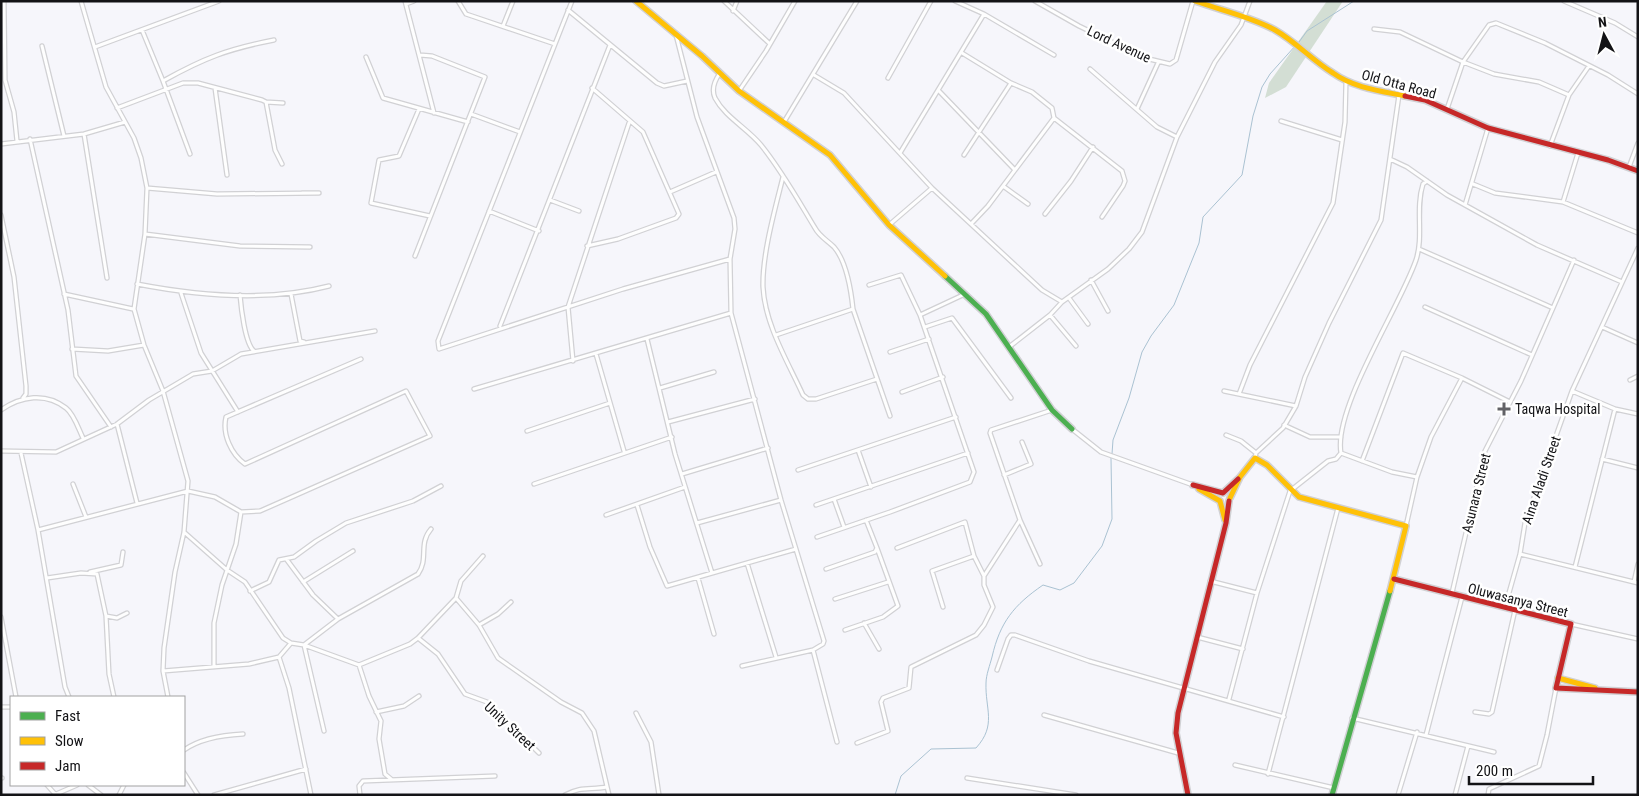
<svg xmlns="http://www.w3.org/2000/svg" width="1639" height="796" font-family="'Roboto Condensed',sans-serif">
<style>
.green{fill:#d3ded4}
.lines{fill:none;stroke-linecap:round;stroke-linejoin:round}
.stream{stroke:#aac2d2;stroke-width:1}
.street-casing{stroke:#d1d1d4;stroke-width:5.5}
.fast-casing{stroke:#d1d1d4;stroke-width:8}
.slow-casing{stroke:#d1d1d4;stroke-width:8}
.jam-casing{stroke:#d1d1d4;stroke-width:8}
.street{stroke:#fefefe;stroke-width:3}
.fast{stroke:#4caf50;stroke-width:5}
.slow{stroke:#ffc107;stroke-width:5}
.jam{stroke:#c62828;stroke-width:5}
.poi-dot{fill:#626266;stroke:#fff;stroke-width:2}
.labels{text-anchor:middle;dominant-baseline:central;stroke-width:5;stroke-linejoin:round;paint-order:stroke}
.street-label{font-size:14px;fill:#131316;stroke:#fff}
.poi-label{font-size:14px;fill:#131316;stroke:#fff;text-anchor:start}
</style>
<rect width="100%" height="100%" fill="#f6f6fb"/>
<path class="green" d="M1327 1H1343L1286 87 1265 98 1269 83Z"/>
<g class="lines">
<path class="stream" d="M1299 42 1307 31 1354 1
M1112 454 1113 440 1129 398 1142 352 1151 336 1174 305 1199 243 1203 217 1242 175 1253 116 1262 87 1270 74 1296 45
M895 795 901 776 931 749 976 748C997 725 985 709 986 683 986 675 990 665 992 657 1000 622 1014 605 1043 585L1060 590 1074 583 1102 546 1112 519 1111 458"/>
<defs>
<path id="street" d="M4 1 5 80 14 112 17 141
M81 1 106 87 134 138 141 158 147 188 145 234 134 309 144 345 163 391 188 481 184 532 175 572 164 648 163 671 168 697
M405 1 434 113
M458 1 466 14 472 16 555 44
M572 1 438 341 439 349 623 289 730 259
M724 1 770 44
M955 1 984 14 1054 55
M1035 1 1079 26 1145 58 1170 64 1176 60 1193 1
M1564 1 1615 23 1638 37
M406 4 414 1
M568 10 657 83 664 86 687 81
M733 11 737 1
M503 26 513 1
M1374 29 1400 32 1463 62 1494 74 1539 82 1569 95
M142 30 163 81
M676 35 697 117 734 218 735 229 730 259 731 313 781 500 824 641 823 644 813 650 742 666
M42 46 64 136
M95 47 219 1
M962 53 1011 83 1032 92 1052 108 1054 118 1122 171 1125 181 1123 186 1102 217
M366 57 383 98 468 122
M1090 69 1157 127 1177 137
M720 73C715 80 711 89 715 98 725 117 747 128 761 145 782 171 798 200 815 228 819 236 828 241 834 247 847 262 851 290 853 309L776 335
M814 75 844 93 932 188 1042 290 1062 302
M888 78 931 1
M215 88 227 175
M739 91 766 51 795 1
M939 91 1014 169
M266 102 283 103
M117 108 183 83H198L262 100 266 102 275 150 282 164
M419 109 399 156 379 160 371 203 430 216
M1137 109 1158 63
M1447 109 1463 62 1489 25 1496 23 1545 43 1608 75 1638 94
M471 114 520 132
M1281 121 1342 140
M784 122 857 1
M84 134 107 278
M30 139 68 310 76 376 111 427
M1 144 84 134 125 122
M1550 146 1569 95 1589 66
M900 153 984 14
M190 154 163 81C204 58 228 49 274 40
M964 155 1011 83
M1390 159 1407 167 1447 195 1537 245 1622 282
M1629 167 1638 143
M783 177C775 209 762 255 763 287 765 325 788 362 803 395L808 399H816L877 379
M1473 184 1495 193 1563 202 1638 233
M1003 186 1028 204
M147 188 217 194 319 193H302
M670 192 716 172
M550 200 579 211
M1563 202 1578 153
M1465 205 1488 128
M489 211 539 231
M1045 214 1071 181 1093 147
M1 215 14 277 26 386V394L23 398
M971 224 988 206 1054 118
M889 225 932 188
M145 234 240 246 310 247
M587 246 618 239 676 218 679 214 643 132 592 88
M1419 249 1553 308
M415 256 485 77 432 56 420 55
M1091 280 1108 311
M137 284C199 296 268 302 329 286
M869 285 901 275 920 315
M181 293 201 353 238 412
M64 294 133 309
M291 294 300 341 304 342
M240 295C241 307 245 344 254 351
M1069 298 1088 324
M1425 307 1532 355
M853 309 890 416
M1050 315 1076 346
M500 326 610 45
M925 327 952 318 1011 398
M1602 327 1638 343
M647 339 675 454 712 573
M1009 347 1050 315 1062 302 1108 269 1129 249 1142 232 1177 137 1215 62 1241 25 1250 1
M72 349 108 351 144 345
M890 352 929 339
M596 354 624 451
M573 361 568 307 629 123
M1630 380 1638 376
M660 388 714 372
M474 389 731 313
M1224 391 1296 406
M1572 391 1615 409 1638 414
M902 392 943 377
M1239 394 1250 365 1333 203 1345 122 1346 81
M1 410C21 396 46 392 66 408 74 414 79 430 83 438
M668 422 755 399
M117 424 137 503
M1284 425 1310 437H1341
M1072 429 1101 452 1193 485
M527 431 610 403
M1226 435 1241 441 1256 453
M858 450 871 487
M1 451 56 452 117 424 149 400 193 374 212 371 241 354 375 331
M21 453 38 530 65 687 69 697
M1341 453C1333 408 1400 307 1416 260 1424 236 1415 209 1423 184L1427 181
M1255 458 1256 453 1283 428 1296 406 1305 377 1329 323 1381 220 1399 95
M1602 459 1638 468
M1362 461 1403 353 1462 378 1510 402
M798 470 956 417
M682 474 768 448
M1004 475 1031 464 1022 442
M73 484 86 517
M534 484 672 437
M834 499 844 527
M637 505 650 547 667 586 796 549
M816 505 968 453
M606 515 685 487
M697 523 781 500
M1406 526 1417 477 1431 437 1462 378
M38 530 188 491 215 497 241 512 260 511 430 436 406 391 245 464C231 454 222 434 226 417L361 359
M184 532 227 570 245 582 283 638 291 643 304 645 359 665 410 644 418 638 456 598 461 581 483 556
M817 537 890 512 970 482 974 472 920 315 965 294
M897 548 965 522 974 556 984 576
M1520 554 1638 583
M287 560 313 595 338 619
M747 563 776 657
M1040 564 1020 520 990 433 991 430 1052 410
M1575 567 1615 409
M826 569 875 552 877 548 866 520
M90 572 121 565 123 552
M47 578 81 573 97 574 106 616 109 674 114 697
M698 578 714 634
M1210 581 1257 593
M303 582 353 551
M1634 582 1638 564
M250 591 269 582 279 560 294 557 316 541 346 523 413 501 441 486
M1452 593 1485 451 1521 381 1574 260
M456 598 479 625 498 658 561 702 582 713 594 731 609 795
M835 599 888 582
M943 607 932 571 974 556
M1505 607 1520 554 1525 523 1572 391 1638 248
M106 616 117 618 127 613
M1 617 16 697
M864 623 879 649
M1571 624 1638 639
M479 625 498 614 511 602
M845 630 883 617 898 606 877 548
M1197 637 1243 649
M418 638 438 654 465 694 487 702 539 753
M813 650 837 742
M279 657 289 688 311 795
M359 665 369 696 381 721 379 739 385 774 391 779
M214 666V623L222 585 236 544 241 512
M997 670 1008 639 1011 635H1015L1089 661 1284 717
M163 671 249 664 279 657 291 643
M1229 699 1257 593 1290 491 1328 461 1336 459 1341 453 1392 472 1417 477
M1 707H11
M376 712 404 706 419 696
M1475 712 1489 714 1492 712 1515 610
M636 713 651 742 659 795
M1044 715 1178 753
M1352 718 1494 752
M324 731 304 645 338 619 418 574C429 559 418 544 431 529
M1426 735 1462 597
M857 743 888 731 881 702 883 698 909 688 911 667 976 635 984 625 993 607 984 585V576L1020 520
M184 750C201 738 223 735 243 734
M1235 765 1334 788
M184 773 198 795
M1268 774 1338 508
M1 778H2
M967 778 1076 795
M47 785 55 794
M88 785 101 795
M54 795 77 785
M119 795 124 785
M214 795 306 769
M360 795 359 786 363 781 495 776
M565 795C581 786 590 790 607 787
M1398 795 1417 732
M1455 795 1468 746
M1488 795 1489 789 1539 766 1547 735 1556 688"/>
<path id="fast" d="M945 276 986 314 1052 410 1072 429
M1332 795 1390 591"/>
<path id="slow" d="M636 1 702 56 739 91 830 155 889 225 945 276
M1195 1C1220 10 1252 17 1275 30 1296 42 1312 60 1333 73 1354 88 1381 91 1405 96
M1199 489 1220 501 1225 520
M1230 498 1240 477 1255 458 1267 465 1299 497 1406 526 1390 591
M1558 678 1595 688"/>
<path id="jam" d="M1405 96 1425 100 1488 128 1608 160 1638 171
M1193 485 1223 493 1238 479
M1394 579 1571 624 1556 688 1638 692
M1188 795 1176 733 1178 713 1226 523 1229 501"/>
</defs>
<use href="#street" class="street-casing"/>
<use href="#fast" class="fast-casing"/>
<use href="#slow" class="slow-casing"/>
<use href="#jam" class="jam-casing"/>
<use href="#street" class="street"/>
<use href="#fast" class="fast"/>
<use href="#slow" class="slow"/>
<use href="#jam" class="jam"/>
</g>
<path class="poi-dot" d="M1501.5 401.5h5v5h5v5h-5v5h-5v-5h-5v-5h5z"/>
<g class="labels">
<g class="street-label">
<text transform="translate(1119 44) rotate(25)">Lord Avenue</text>
<text transform="translate(1399 84) rotate(15)">Old Otta Road</text>
<text transform="translate(1541 480) rotate(-71)">Aina Aladi Street</text>
<text transform="translate(1476 493) rotate(-76)">Asunara Street</text>
<text transform="translate(1518 600) rotate(14)">Oluwasanya Street</text>
<text transform="translate(510 726) rotate(43)">Unity Street</text>
</g>
<g class="poi-label">
<text x="1515" y="409">Taqwa Hospital</text>
</g>
</g>
<rect width="1639" height="796" fill="none" stroke="#131316" stroke-width="5"/>
<rect x="10" y="696" width="175" height="90" fill="#ffffff" stroke="#a1a1a2"/>
<rect x="20" y="712" width="25" height="8" fill="#4caf50" stroke="#a1a1a2"/>
<text x="55" y="721" font-size="15" fill="#131316">Fast</text>
<rect x="20" y="737" width="25" height="8" fill="#ffc107" stroke="#a1a1a2"/>
<text x="55" y="746" font-size="15" fill="#131316">Slow</text>
<rect x="20" y="762" width="25" height="8" fill="#c62828" stroke="#a1a1a2"/>
<text x="55" y="771" font-size="15" fill="#131316">Jam</text>
<g transform="translate(1604 35) rotate(353)" stroke="#ffffff" stroke-width="4" paint-order="stroke">
<path d="M0-4L9 19L0 12L-9 19Z" fill="#131316"/>
<text y="-8" font-size="14" font-weight="bold" text-anchor="middle" fill="#131316">N</text>
</g>
<path d="M1469 776v8h124v-8" fill="none" stroke="#131316" stroke-width="2.5"/>
<text x="1476" y="776" font-size="15" fill="#131316" stroke="#ffffff" stroke-width="4" paint-order="stroke">200 m</text>
</svg>
